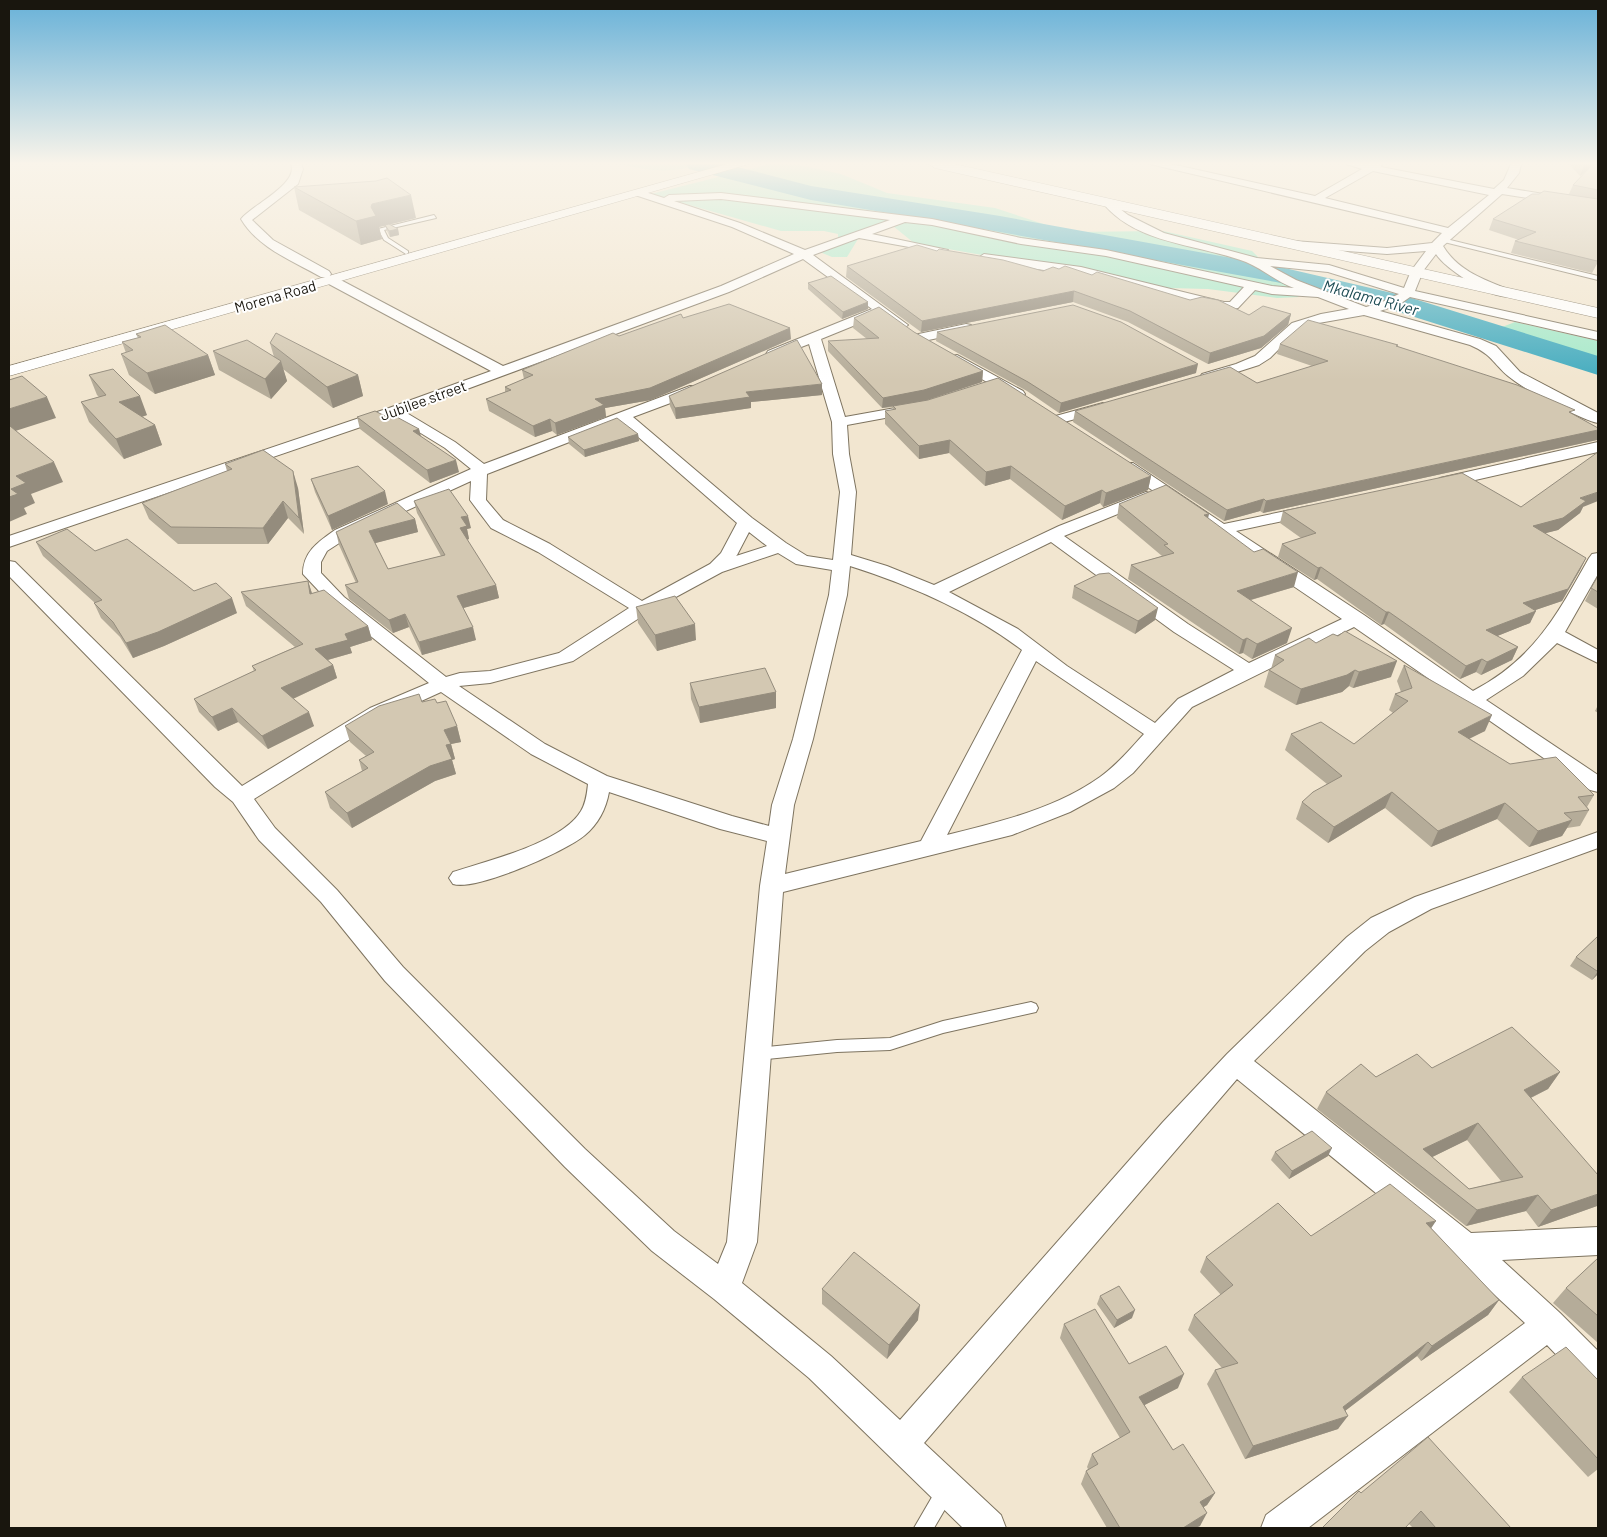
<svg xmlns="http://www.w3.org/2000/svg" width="1607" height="1537" font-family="Barlow,sans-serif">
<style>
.green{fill:#a6e9ca}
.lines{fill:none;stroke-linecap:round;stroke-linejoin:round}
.river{fill:#45acbf;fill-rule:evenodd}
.lane-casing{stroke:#7e7460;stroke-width:2}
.street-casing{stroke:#7e7460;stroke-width:2}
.secondary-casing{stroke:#7e7460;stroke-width:1}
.highway-casing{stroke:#7e7460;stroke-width:1}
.lane{fill:#fff;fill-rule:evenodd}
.street{fill:#fff;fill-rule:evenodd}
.secondary{fill:#fff;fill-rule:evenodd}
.highway{fill:#fff;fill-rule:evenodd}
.wall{fill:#b5ac99;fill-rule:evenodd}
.shaded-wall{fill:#948c7d}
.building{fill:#d3c8b2;stroke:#948c7d;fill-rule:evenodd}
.labels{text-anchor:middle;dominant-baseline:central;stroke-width:4;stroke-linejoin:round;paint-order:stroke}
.far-street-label{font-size:15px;fill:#19160e;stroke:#fff}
.far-water-label{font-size:16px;font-style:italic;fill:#1d4b53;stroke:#fff}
</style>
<rect width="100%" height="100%" fill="#f2e6d0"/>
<path class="green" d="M619 164H702C668 174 653 171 619 164Z
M770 164 799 165 841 174 887 193 995 208 1068 232 1163 231 1252 251 1299 297 1277 298 1208 289 1169 288 1075 266 999 258 914 243 893 226 858 239 847 257H832L815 250 838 242V234L824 231H781L651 194Z
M1515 322 1598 341V359L1497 329Z"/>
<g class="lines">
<path class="river" d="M686 164H726L811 186 1000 216 1276 266 1405 296 1598 356V375L1386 308 1276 282 1000 232 811 200 689 169Z"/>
<defs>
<path id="lane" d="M434 215 436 218 384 230 388 238 408 251V253L406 254 384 240 378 229Z
M1442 238 1598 276V280L1440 241V239Z
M1031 1002 1036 1004 1038 1008 1036 1012 943 1033 890 1050 837 1052 758 1060 753 1058 751 1054 753 1050 758 1048 837 1040 890 1038 943 1021Z
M946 1483 953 1485 955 1492 934 1528H914L939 1485Z"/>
<path id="street" d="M291 164H301L303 169 298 184 252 220 273 240 329 271 331 274 329 277H321C293 261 258 248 241 219 252 205 299 184 291 164Z
M1150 164H1171L1315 196 1362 169 1346 164H1382L1381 167 1494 189 1504 180 1511 164H1521L1519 173 1507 188 1598 203V209L1502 194 1443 246C1458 271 1485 280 1510 290L1512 293 1510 296C1493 300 1445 269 1436 254L1423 271 1415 291 1598 332V340L1410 297 1400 304 1380 311 1480 339 1496 346 1520 372 1598 413V423C1580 419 1527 391 1512 379 1494 366 1494 355 1470 345L1364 315 1313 324 1296 332 1270 358 1259 365 1212 380H1202L1200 377 1202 374 1236 364 1255 356 1292 323 1321 314 1349 309 1318 297 1272 294 1255 290 1238 308 1224 310 1081 275 984 262 978 258 984 254 1081 267 1224 302H1230L1244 287 1106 256 1021 244 932 225 905 222 872 234 948 250V254L859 238 813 255 908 325 902 329 880 315 821 339 845 417 912 405 919 409 912 413 847 425 849 454 856 492 851 555 887 566 934 585 1059 526 1146 492 1152 494 1154 497 1152 500 1064 536 1188 624 1249 663 1342 619 1121 469 1119 466 1121 463H1133L1224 524 1310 506 1316 508 1318 511 1316 514 1236 531 1364 615 1473 691C1534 659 1557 615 1589 558L1592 554 1598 553V574L1565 632 1598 650V663L1557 643 1523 676 1486 700 1598 775V792L1590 790 1354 627 1192 707 1133 773 1114 788 1070 812 1012 835 783 892 757 1242 742 1283 831 1356 900 1420 1163 1122 1227 1054 1347 937 1371 918 1415 897 1598 832V848L1431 909 1389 932 1365 951 1254 1061 1471 1233 1598 1227V1255L1502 1260 1560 1313 1598 1351V1390L1586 1386 1547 1345 1308 1528H1261L1266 1515 1525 1323 1455 1258 1237 1079 924 1443 1001 1515 1006 1528H963L809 1378 714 1299 652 1251 565 1167 385 981 321 902 259 840 233 802 215 787 9 576V561L15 562 242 786 370 708 429 683 332 605 303 574C303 552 318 542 335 530L471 469 445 448 393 416 9 547V536L389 408 491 371 327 283 325 280 327 277H335L503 366 721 286 794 254 732 227 635 195V191L639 190 664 198 669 195 721 193 932 219 1021 238 1106 250 1272 286 1294 288C1277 282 1263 269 1246 262 1199 244 1136 245 1102 202L1107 199 1128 215 1164 233 1257 258 1329 265 1404 288 1411 271 1426 251 1387 254 1294 247 1288 244 1294 241 1387 248 1432 243 1442 233ZM1373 171 1489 195 1448 228 1325 198ZM721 199 890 220 805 250 740 223 674 201ZM803 259 872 309 768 351 766 354 773 358 809 344 832 422 833 454 840 492 833 560 807 556 786 543 752 518 633 417 700 392 702 389 700 386H690L484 464 455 442 405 412 729 292ZM1270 266 1328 272 1399 294 1380 303 1366 307 1296 280ZM621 422 737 523 721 553 710 564 642 601 550 544 503 520 486 500 487 474ZM471 481 470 500 491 528 538 552 629 608 559 653 490 671 460 673 446 677 344 597 321 573V562L327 551 347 538ZM749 532 767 546 736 556 737 555ZM1051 542 1174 632 1234 670 1178 699 1155 723 1067 666 1018 629 949 592ZM778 553 796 564 832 570 829 595 793 739 772 805 769 826 732 816 607 776 545 744 459 686 490 683 573 661 650 611 722 572ZM850 566C910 585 972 612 1022 650L921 841 785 874 794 805 813 739 847 595ZM1036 661 1144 734C1130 749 1117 765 1100 777 1055 809 999 822 947 835ZM441 692 531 754 588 784C587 793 586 803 581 811 562 843 487 861 453 872L449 878 453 884C476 891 565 852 585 835 598 824 606 809 609 792L720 829 767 841 760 886 727 1242 718 1264 674 1231 585 1149 403 967 337 890 275 828 254 799 384 718Z
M966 324 971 325 972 328 971 331 919 342 912 338 914 335Z
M957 355 1023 391 1025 394 1023 397H1013L952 362 950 359 952 356Z
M1103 403 1110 407 1108 410 1057 424 1050 420 1052 417Z
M1598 442V452L1440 488 1432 483 1440 478Z"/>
<path id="secondary" d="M727 164H749L9 376V366Z"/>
<path id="highway" d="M929 164H954L1598 308V318L935 168Z"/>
</defs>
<use href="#lane" class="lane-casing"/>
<use href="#street" class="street-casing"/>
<use href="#secondary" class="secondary-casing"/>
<use href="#highway" class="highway-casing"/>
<use href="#lane" class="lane"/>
<use href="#street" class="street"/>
<use href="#secondary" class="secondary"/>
<use href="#highway" class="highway"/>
</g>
<path class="wall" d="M1569 164H1598V262L1592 273 1511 253 1515 241 1519 240 1489 230 1493 219 1569 194 1573 185 1589 169 1580 176Z
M294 187 416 218 379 227 382 239 361 245 299 210Z
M385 225 398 229 399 235 390 237 387 231Z
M937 251 1043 271 1092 275 1249 315 1291 314 1288 325 1261 348 1208 364 1128 322 1073 302 921 332 846 277 847 266Z
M808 283 868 309 842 319 808 289Z
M683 318 791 339 651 400 605 408 606 417 557 435 552 431 535 437 489 411 486 399 505 392V387L524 379 522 370 619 336Z
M854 318 914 332 983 371 982 382 925 401 1151 476 1148 490 1103 507 1100 503 1062 520 1010 479 985 486 949 453 919 459 885 424V411L893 410V407L882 408 828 351V341L867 339 853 328Z
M937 332 1196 373 1059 413 1027 391 936 341Z
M136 334 208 355 215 375 155 394 129 375 121 354 126 353 122 342 138 338Z
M270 343 358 375 363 396 333 408 283 369 287 381 271 399 219 370 213 351 274 357Z
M1280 344 1397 346 1573 414 1598 428V437L1597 440 1263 513 1260 511 1224 521 1073 422 1075 411 1257 383 1312 366 1277 354Z
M89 375 147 415 142 417 155 425 162 445 124 459 89 422 81 402 99 397 97 395Z
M822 395 751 402V408L676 419 670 406 669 396Z
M357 417H387L419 429 421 437 459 472 430 483 360 429Z
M638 434 639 441 585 457 569 444 568 437Z
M225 464 298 488 304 534 288 518 268 544H178L149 519 142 503 227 471Z
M311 479 388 504 332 530 315 492Z
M414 501 471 528 467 529 469 539 467 540 496 585 499 598 463 608 476 640 422 655 409 627 393 633 349 599 345 585 356 583 339 545 336 532 415 519 418 532 375 543 388 569 441 556 417 513Z
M1119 504 1208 518 1294 587 1251 600 1287 643 1252 659 1243 653 1239 654 1128 579 1131 565 1162 556 1117 518Z
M1521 507H1583L1580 513 1558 530 1545 533 1586 558 1580 570 1562 601 1535 610 1530 623 1497 636 1518 647 1512 660 1481 675 1476 672 1460 679 1384 624 1381 625 1317 579 1314 580 1278 557 1282 544 1301 538 1280 523 1283 511Z
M36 542 95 551 194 591 237 613 164 646 133 658 120 637 101 618 94 603H95L43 556Z
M1598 576V609L1585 601Z
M308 581 312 593 368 626 372 640 350 647 352 653 328 660 333 665 337 678 293 699 314 726 268 749 238 722 218 731 199 712 194 699 254 671 252 666 295 647 246 606 241 592Z
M1074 586 1155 620 1135 634 1072 598Z
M636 607 696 640 657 651 638 623Z
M1316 643 1391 677 1353 688 1349 686 1342 692 1296 705 1264 687 1269 670 1271 669 1275 655Z
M1404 665 1485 731 1469 738 1510 764 1594 795 1587 807 1589 810 1580 826 1567 828 1562 836 1529 847 1497 819 1431 847 1385 808 1328 843 1296 819 1302 802 1327 784 1285 750 1291 734 1354 744 1393 713 1389 710 1395 694 1401 692 1397 681Z
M690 683 776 692V708L700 723 691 699Z
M422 702 437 703 457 726 461 742 451 744 455 759 452 760 456 774 435 781 352 828 330 808 325 792 362 771 359 760 366 756 350 742 345 726Z
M1598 705V713L1595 711Z
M1598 936V974L1592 980 1570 966 1576 957Z
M1432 1068 1560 1072 1548 1089 1531 1098 1597 1206 1538 1227 1526 1211 1466 1226 1317 1109 1326 1092 1376 1077ZM1467 1140 1501 1181 1469 1189 1432 1157Z
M1275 1152 1328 1156 1289 1179 1271 1160Z
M1431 1228 1499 1300 1488 1315 1421 1361 1417 1356 1345 1411 1338 1429 1245 1459 1207 1384 1215 1370 1222 1368 1188 1330 1194 1315 1221 1295 1200 1272 1206 1257 1311 1236Z
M1598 1258V1343L1553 1303 1566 1288Z
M822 1289 918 1320 887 1359 822 1304Z
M1100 1296 1132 1318 1114 1328 1097 1304Z
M1064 1324 1129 1364 1178 1388 1144 1405 1173 1450 1215 1493 1207 1505 1204 1507 1200 1526 1195 1528H1107L1081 1484 1086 1471 1088 1469 1087 1467 1092 1454 1120 1438 1060 1338Z
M1522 1377 1598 1380V1469L1588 1477 1509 1392Z
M1361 1493 1511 1528H1413L1409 1524Z"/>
<path class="shaded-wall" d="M1584 164H1595L1580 176 1584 165Z
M411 195 416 218 379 227 382 239 361 245 356 221 371 207 372 204Z
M398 229 399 235 390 237 389 231Z
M1074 291 1073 302 921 332 922 321Z
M868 302V309L842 319 843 312Z
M1291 314 1288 325 1261 348 1208 364 1210 353Z
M790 328 791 339 651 400 605 408 606 417 557 435 555 423 595 399Z
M208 355 215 375 155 394 147 373Z
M281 361 287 381 271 399 265 379Z
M1198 364 1196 373 1059 413 1061 403Z
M983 371 982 382 924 401 882 408 883 398Z
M358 375 363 396 333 408 327 387Z
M822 384V395L751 402V408L676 419 675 408 746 392Z
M140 396 147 415 126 422 119 402Z
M47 397 56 418 9 433V409Z
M550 419 552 431 535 437 533 426Z
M155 425 162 445 124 459 116 439Z
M419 429 422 441 413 431Z
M1598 430V437L1597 440 1263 513 1266 501Z
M638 434 639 441 585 457 584 450Z
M950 440 949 453 919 459V446Z
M456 460 459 472 430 483 427 470Z
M54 462 63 482 31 494 35 503 24 508 27 514 9 522V497L11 489 16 476Z
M1011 466 1010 479 985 486 986 472Z
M293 471 298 488 304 534 299 518Z
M1151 476 1148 490 1103 507 1106 493Z
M1102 490 1100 503 1062 520 1065 506Z
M385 491 388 504 332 530 328 516Z
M1598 492V501L1583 507 1580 513 1558 530 1527 538 1533 526 1580 498Z
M1264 499 1260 511 1224 521 1227 510Z
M283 501 288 518 268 544 263 528Z
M1209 514 1206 528 1204 515Z
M468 516 471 528 467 529 469 539 462 541 460 528 461 517Z
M415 519 418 532 372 544 369 531Z
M1586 558 1580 570 1562 601 1518 616 1523 603Z
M1321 567 1317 579 1314 580 1318 568Z
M1298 572 1294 587 1233 605 1237 591Z
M308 581 312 594H310Z
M496 585 499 598 460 609 457 596Z
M232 598 237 613 164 646 133 658 126 643Z
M1158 608 1155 620 1135 634 1138 621Z
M1536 611 1530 623 1480 643 1486 630Z
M1386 612H1389L1384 624 1381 625Z
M405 614 409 627 393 633 389 620Z
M695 624 696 640 657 651 655 635Z
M368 626 372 640 350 647 352 653 320 662 315 649 345 634Z
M473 627 476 640 422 655 419 642Z
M1292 628 1287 643 1252 659 1257 644Z
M1247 638 1243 653 1239 654 1243 640Z
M1518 647 1512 660 1481 675 1487 662Z
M1482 659 1476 672 1460 679 1466 666Z
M1397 661 1391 677 1353 688 1359 672Z
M333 665 337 678 286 702 281 688Z
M1355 670 1349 686 1342 692 1296 705 1301 689Z
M776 692V708L700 723 699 707Z
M232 708 238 722 218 731 212 717Z
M309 712 314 726 268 749 262 736Z
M1492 715 1485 731 1451 748 1458 732Z
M457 726 461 742 451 744 455 759 452 760 456 774 435 781 352 828 347 813 446 745 444 730Z
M1392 792 1385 808 1328 843 1334 827Z
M1505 803 1497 819 1431 847 1438 831Z
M1572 820 1562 836 1529 847 1538 831Z
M1598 971V974L1592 980Z
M1560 1072 1548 1089 1512 1107 1524 1090Z
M1478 1123 1467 1140 1418 1164 1423 1149Z
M1332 1148 1328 1156 1289 1179 1292 1171Z
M1598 1194V1204L1597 1206 1538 1227 1551 1210Z
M1538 1195 1526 1211 1466 1226 1477 1210Z
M1436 1221 1426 1236V1223Z
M1499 1300 1488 1315 1421 1361 1432 1346Z
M920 1305 918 1320 887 1359 889 1345Z
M1135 1310 1132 1318 1114 1328 1117 1320Z
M1428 1342 1417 1356 1333 1420 1343 1407Z
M1184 1374 1178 1388 1133 1411 1139 1397Z
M1348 1416 1338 1429 1245 1459 1253 1446Z
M1215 1493 1207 1505 1192 1514 1200 1502Z
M1207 1513 1200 1526 1195 1528H1183Z"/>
<path class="building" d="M1593 164H1598V190L1573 185Z
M387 178 411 195 372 204 371 207 376 216 356 221 294 187 376 181Z
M1544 191 1598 199V259L1597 261 1515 241 1536 232 1493 219 1532 194H1539Z
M389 224 398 229 389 231 385 225Z
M917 245 937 251 939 249 1003 260 1043 271 1053 267 1059 269 1065 266 1092 275 1097 272 1190 300 1202 297 1218 300 1249 315 1263 306 1291 314 1264 336 1210 353 1130 311 1074 291 922 321 847 266Z
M831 276 868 302 843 312 808 283Z
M729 304 790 328 650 388 595 399 604 405 555 423 550 419 533 426 486 399 511 390 505 387 533 375 522 370 613 333 619 336 681 314 683 318Z
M1073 305 1121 322 1198 364 1061 403 1028 382 937 332Z
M879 307 914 332 983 371 924 390 883 398 828 341 879 338 854 318Z
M1308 320 1398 345 1396 346 1517 385 1575 410 1569 412 1598 428V430L1266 501 1264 499 1227 510 1075 411 1230 367 1257 383 1328 361 1280 344Z
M165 325 208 355 147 373 121 354 133 350 122 342 141 337 136 334Z
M276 333 358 375 327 387 270 343Z
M247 340 281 361 265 379 213 351Z
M797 340 822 384 746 392 750 397 675 408 669 396Z
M113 369 140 396 119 402 155 425 116 439 81 402 106 395 89 375Z
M22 376 47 397 9 409V380Z
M998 378 1151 476 1106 493 1102 490 1065 506 1011 466 986 472 950 440 919 446 885 411 896 409 893 406 928 400Z
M375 411 387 417 393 415 419 429 413 431 456 460 427 470 357 417Z
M617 418 638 434 584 450 568 437Z
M10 426 54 462 16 476 26 483 11 489 18 494 9 497V427Z
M263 450 293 471 299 518 283 501 263 528 171 527 142 503 232 469 225 464Z
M1598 452V492L1580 498 1586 501 1563 518 1533 526 1586 558 1568 589 1523 603 1536 611 1486 630 1518 647 1487 662 1482 659 1466 666 1389 612H1386L1321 567 1318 568 1282 544 1316 533 1283 511 1462 473 1521 507Z
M358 466 385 491 328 516 311 479Z
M1166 485 1209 514 1204 515 1254 552 1263 549 1298 572 1237 591 1292 628 1257 644 1247 638 1243 640 1131 565 1174 553 1164 545 1168 544 1119 504Z
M449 489 468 516 461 517 467 526 460 528 496 585 457 596 473 627 419 642 405 614 389 620 345 585 358 582 336 532 397 503 415 519 369 531 388 569 445 555 414 501Z
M67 529 95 551 127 539 194 591 216 583 232 598 158 632 126 643 113 622 94 603 102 600 36 542Z
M1109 573 1158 608 1138 621 1074 586 1099 574Z
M1598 576V592L1591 588Z
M308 581 310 594 324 590 368 626 345 634 348 640 315 649 333 665 281 688 309 712 262 736 232 708 212 717 194 699 256 670 252 666 303 644 241 592Z
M675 596 695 624 655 635 636 607Z
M1345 631 1397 661 1359 672 1355 670 1347 675 1301 689 1269 670 1284 660 1275 655 1309 638 1316 643 1333 634 1338 636Z
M1404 665 1492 715 1458 732 1510 764 1556 757 1594 795 1578 797 1589 810 1564 813 1572 820 1538 831 1505 803 1438 831 1392 792 1334 827 1302 802 1313 792 1342 776 1291 734 1321 722 1354 744 1408 701 1395 694 1412 688Z
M765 668 776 692 699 707 690 683Z
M419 694 422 702 435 699 437 703 446 701 457 726 444 730 451 744 446 745 452 759 430 766 347 813 325 792 368 768 359 760 374 752 345 726 379 706Z
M1598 936V971H1597L1576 957Z
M1512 1027 1560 1072 1524 1090 1598 1175V1194L1551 1210 1538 1195 1477 1210 1326 1092 1361 1064 1376 1077 1417 1054 1432 1068ZM1478 1123 1523 1177 1469 1189 1423 1149Z
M1312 1131 1332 1148 1292 1171 1275 1152Z
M1390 1184 1436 1221 1426 1223 1499 1300 1432 1346 1428 1342 1343 1407 1348 1416 1253 1446 1215 1370 1238 1363 1194 1315 1233 1285 1206 1257 1278 1203 1311 1236Z
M854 1252 920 1305 889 1345 822 1289Z
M1598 1258V1316L1566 1288Z
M1119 1286 1135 1310 1117 1320 1100 1296Z
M1095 1309 1129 1364 1166 1346 1184 1374 1139 1397 1173 1450 1183 1444 1215 1493 1200 1502 1207 1513 1183 1528H1120L1086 1471 1098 1464 1092 1454 1130 1432 1064 1324Z
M1566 1347 1598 1380V1459L1522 1377Z
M1428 1437 1511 1528H1436L1421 1511 1405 1528H1322L1359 1491 1361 1493Z"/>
<linearGradient id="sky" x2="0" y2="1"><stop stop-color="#67b1d8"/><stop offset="0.43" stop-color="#f9f4ea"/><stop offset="1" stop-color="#f9f4ea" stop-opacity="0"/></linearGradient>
<rect width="1607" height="380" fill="url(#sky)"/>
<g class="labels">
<g class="far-street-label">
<text transform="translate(275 296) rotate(-16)">Morena Road</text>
<text transform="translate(423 400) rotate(-20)">Jubilee street</text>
</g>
<g class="far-water-label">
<text transform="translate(1371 297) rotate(15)">Mkalama River</text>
</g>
</g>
<rect width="1607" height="1537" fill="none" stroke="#19160e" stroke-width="20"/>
</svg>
